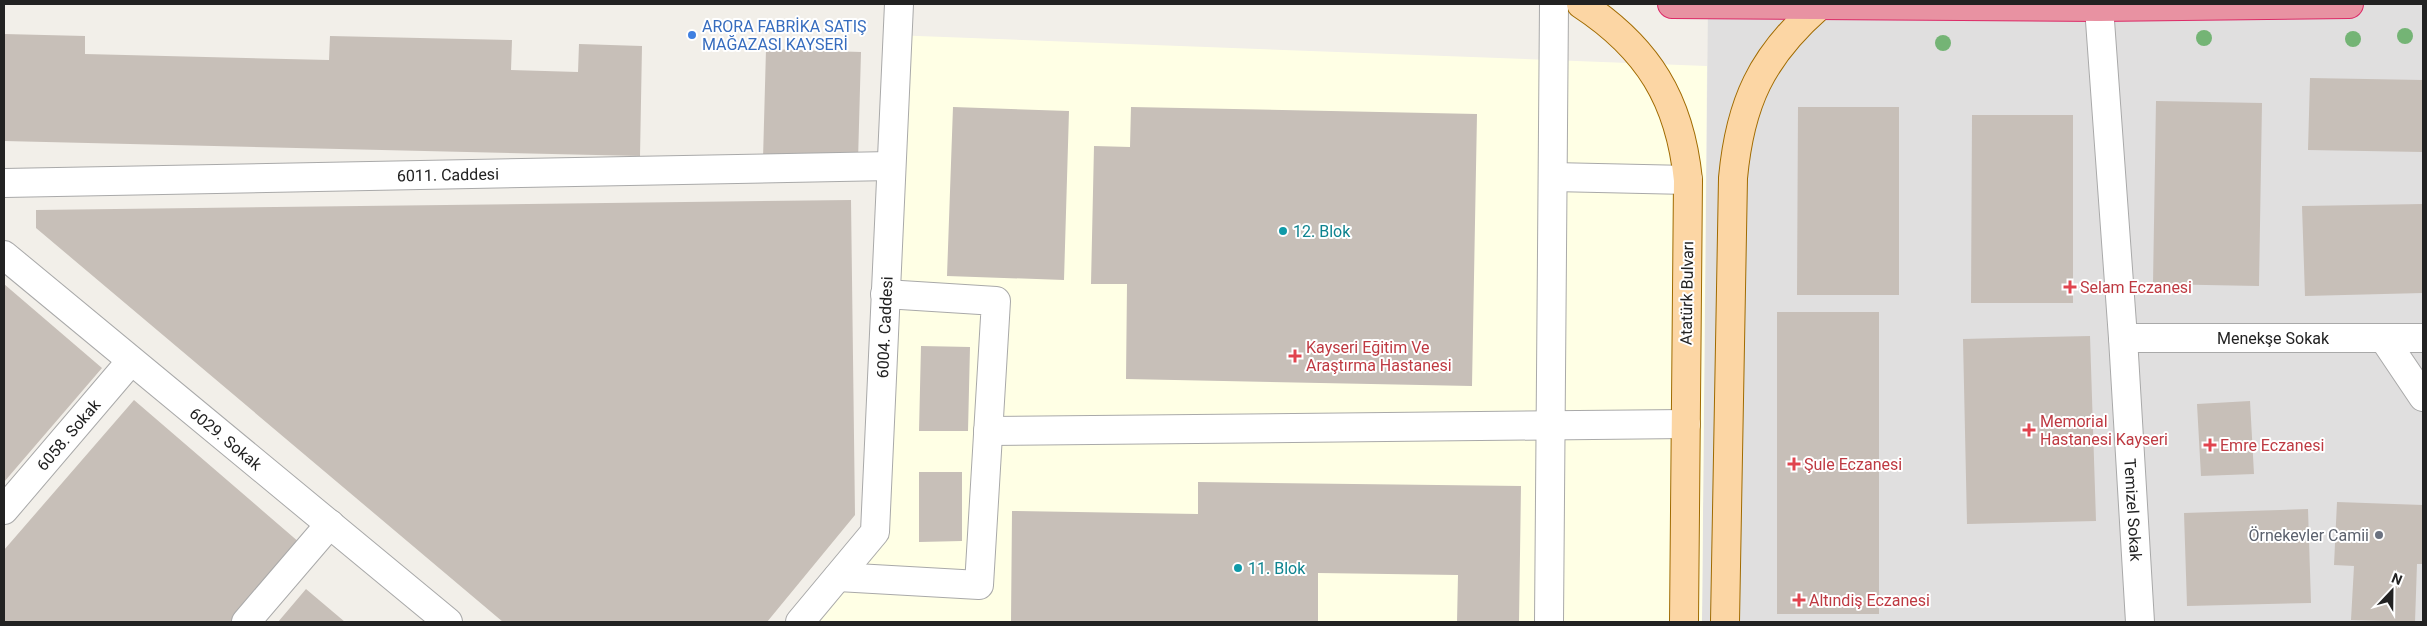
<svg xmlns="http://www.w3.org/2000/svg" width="2427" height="626" font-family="Roboto,sans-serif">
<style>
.residential{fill:#e0dfdf}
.education{fill:#ffffe5}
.building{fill:#c7bfb8}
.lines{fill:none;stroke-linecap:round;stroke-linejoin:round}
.street-casing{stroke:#a9a9a9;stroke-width:30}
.primary-casing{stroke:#a06b00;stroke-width:30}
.highway-casing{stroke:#dc2a67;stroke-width:30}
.street{stroke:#fff;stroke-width:28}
.primary{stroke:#fcd6a4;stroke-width:28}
.highway{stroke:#e892a2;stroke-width:28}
.tree{fill:#74b475}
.shop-dot{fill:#3f7fe0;stroke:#fff;stroke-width:2}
.culture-dot{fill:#0f9aa8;stroke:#fff;stroke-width:2}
.health-dot{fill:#e0444e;stroke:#fff;stroke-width:2}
.worship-dot{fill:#6b7280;stroke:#fff;stroke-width:2}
.labels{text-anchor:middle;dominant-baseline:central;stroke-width:4;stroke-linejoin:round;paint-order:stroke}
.shop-label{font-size:16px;fill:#366cbe;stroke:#fff;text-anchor:start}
.street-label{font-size:16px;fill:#222;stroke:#fff}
.culture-label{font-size:16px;fill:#0d838f;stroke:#fff;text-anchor:start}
.health-label{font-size:16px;fill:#be3a42;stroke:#fff;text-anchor:start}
.worship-label{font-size:16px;fill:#5b616d;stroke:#fff;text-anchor:end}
</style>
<rect width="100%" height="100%" fill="#f2efe9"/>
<path class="residential" d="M1708 4H2423V622H1702Z"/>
<path class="education" d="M891 35 1707 66 1702 622H810L884 531Z"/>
<path class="building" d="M4 34 85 36V54L329 60 330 36 512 40 511 70 578 72 579 44 642 46 640 156 4 141Z
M766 49 861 52 858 161 763 159Z
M2310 78 2423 80V152L2308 150Z
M2156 101 2262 103 2259 286 2153 284Z
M953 107 1069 111 1064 280 947 276Z
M1131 107 1477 114 1472 386 1126 379 1127 284H1091L1094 146 1130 147Z
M1798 107H1899V295H1797Z
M1972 115H2073V303H1971Z
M851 200 855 515 767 622H503L36 228V210Z
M2423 204V293L2305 296 2302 206Z
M4 284 102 368 4 482Z
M1777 312H1879V614H1777Z
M2090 336 2096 521 1967 524 1963 339Z
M921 346 970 347 968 431H919Z
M134 400 300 543 231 622H4V550Z
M2250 401 2254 474 2201 476 2197 404Z
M919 472H962V541L919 542Z
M1198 482 1521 486 1519 622H1457L1458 575 1318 573V622H1011L1012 511 1198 514Z
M2337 502 2423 505V564H2417L2415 622 2351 620 2354 566 2334 565Z
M2308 509 2311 603 2187 606 2184 513Z
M306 589 345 622H278Z"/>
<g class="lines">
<defs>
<g id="street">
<path id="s1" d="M2099 7 2123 338 2140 622"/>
<path d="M1553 177 1688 180"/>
<path id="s2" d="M4 183 891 166"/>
<path id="s3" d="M4 255 448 622"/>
<path id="s4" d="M2123 338H2423"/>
<path d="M2384 339 2423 397"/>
<path d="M988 431 1686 424"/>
<path id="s5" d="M4 510 131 361"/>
<path d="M838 577 979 585 996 301 885 294"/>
<path d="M246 622 330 524"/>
<path id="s6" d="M800 622 875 532 899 4"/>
<path d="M1549 622 1554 4"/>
</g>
<path id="primary" d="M1581 4C1648 48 1680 100 1688 180L1684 622
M1725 622 1733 178C1740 103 1761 57 1819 6"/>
<path id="highway" d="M1672 4 2099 7 2349 4"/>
</defs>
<use href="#street" class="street-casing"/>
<use href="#primary" class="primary-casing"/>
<use href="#highway" class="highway-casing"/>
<use href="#street" class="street"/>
<use href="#primary" class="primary"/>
<use href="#highway" class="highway"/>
</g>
<g class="tree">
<circle cx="2405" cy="36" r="8"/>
<circle cx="2204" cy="38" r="8"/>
<circle cx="2353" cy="39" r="8"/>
<circle cx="1943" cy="43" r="8"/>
</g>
<circle class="shop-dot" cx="692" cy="35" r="5"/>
<g class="culture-dot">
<circle cx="1283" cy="231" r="5"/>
<circle cx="1238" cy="568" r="5"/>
</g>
<g class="health-dot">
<path d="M2067.5 279.5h5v5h5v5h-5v5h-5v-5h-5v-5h5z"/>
<path d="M1292.5 348.5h5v5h5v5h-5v5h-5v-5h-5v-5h5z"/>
<path d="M2026.5 422.5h5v5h5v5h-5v5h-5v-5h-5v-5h5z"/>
<path d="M2207.5 437.5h5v5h5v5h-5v5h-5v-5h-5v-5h5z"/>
<path d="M1791.5 456.5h5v5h5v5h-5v5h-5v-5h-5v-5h5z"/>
<path d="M1796.5 592.5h5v5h5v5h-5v5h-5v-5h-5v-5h5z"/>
</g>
<circle class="worship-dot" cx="2379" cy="535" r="5"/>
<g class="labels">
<g class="shop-label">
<text x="702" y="26">ARORA FABRİKA SATIŞ<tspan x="702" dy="18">MAĞAZASI KAYSERİ</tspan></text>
</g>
<g class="street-label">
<text stroke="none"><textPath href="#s2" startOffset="444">6011. Caddesi</textPath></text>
<text transform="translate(1687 293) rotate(-89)">Atatürk Bulvarı</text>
<text stroke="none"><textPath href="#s6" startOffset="322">6004. Caddesi</textPath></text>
<text stroke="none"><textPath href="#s4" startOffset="150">Menekşe Sokak</textPath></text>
<text stroke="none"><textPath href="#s5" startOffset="99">6058. Sokak</textPath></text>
<text stroke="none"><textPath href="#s3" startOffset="288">6029. Sokak</textPath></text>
<text stroke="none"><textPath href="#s1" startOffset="504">Temizel Sokak</textPath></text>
</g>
<g class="culture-label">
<text x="1293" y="231">12. Blok</text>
<text x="1248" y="568">11. Blok</text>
</g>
<g class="health-label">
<text x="2080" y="287">Selam Eczanesi</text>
<text x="1306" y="347">Kayseri Eğitim Ve<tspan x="1306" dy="18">Araştırma Hastanesi</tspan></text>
<text x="2040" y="421">Memorial<tspan x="2040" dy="18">Hastanesi Kayseri</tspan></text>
<text x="2220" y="445">Emre Eczanesi</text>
<text x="1804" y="464">Şule Eczanesi</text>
<text x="1809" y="600">Altındiş Eczanesi</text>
</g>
<g class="worship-label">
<text x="2369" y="535">Örnekevler Camii</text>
</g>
</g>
<rect width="2427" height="626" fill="none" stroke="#222222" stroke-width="10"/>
<g transform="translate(2392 591) rotate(22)" stroke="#ffffff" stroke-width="4" paint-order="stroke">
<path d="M0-4L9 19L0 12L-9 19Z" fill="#222222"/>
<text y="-8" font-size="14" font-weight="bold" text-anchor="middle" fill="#222222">N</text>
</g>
</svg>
